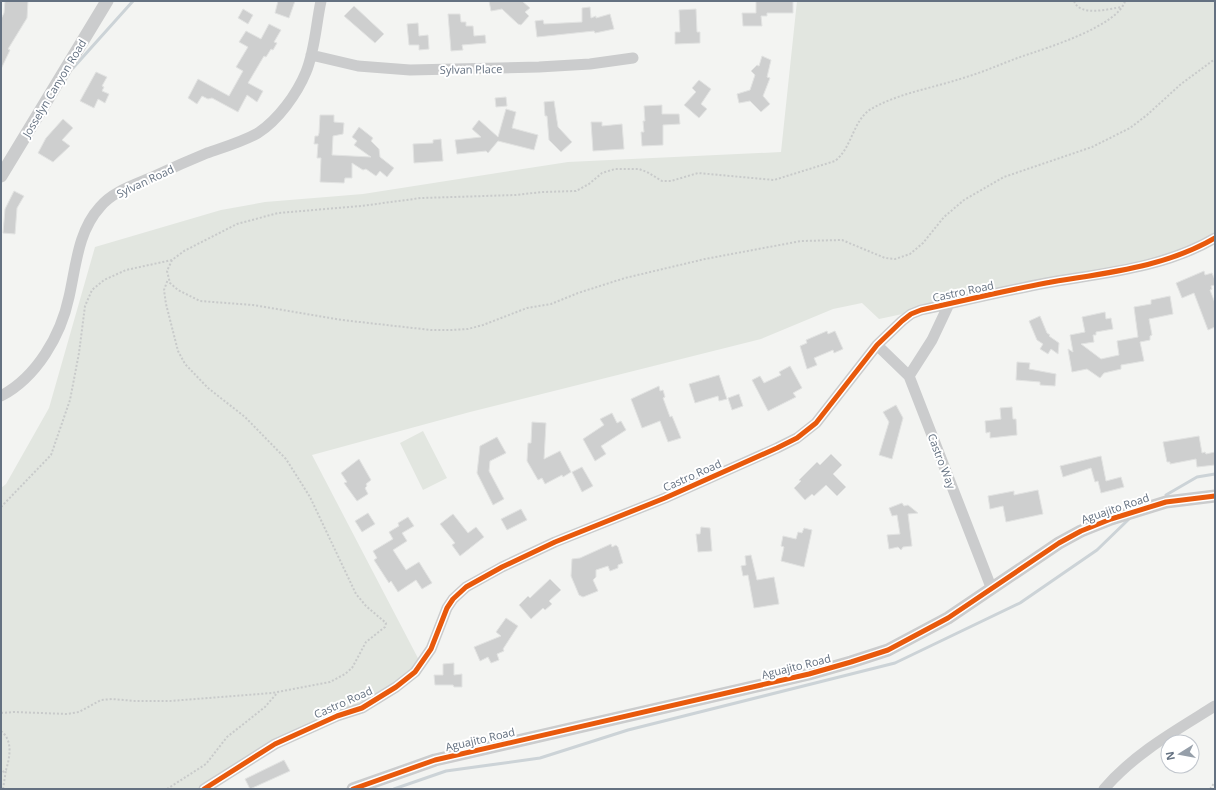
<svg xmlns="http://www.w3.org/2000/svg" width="1216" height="790" font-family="'Open Sans',sans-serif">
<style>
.grass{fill:#e2e6e0}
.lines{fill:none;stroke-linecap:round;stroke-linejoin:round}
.stream{stroke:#ccd3d7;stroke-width:3}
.building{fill:#cecfcf;stroke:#e2e3e2}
.path{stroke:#c8caca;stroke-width:2;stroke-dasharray:2 2;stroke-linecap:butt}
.minor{stroke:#cbcccd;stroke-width:11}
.tertiary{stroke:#cbcccd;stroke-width:13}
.cycleway-casing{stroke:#fff;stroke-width:8}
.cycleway{stroke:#e8590c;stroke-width:5}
.labels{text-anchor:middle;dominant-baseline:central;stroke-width:4;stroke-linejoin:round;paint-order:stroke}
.street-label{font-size:11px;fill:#647181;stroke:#fff}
</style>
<rect width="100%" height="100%" fill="#f3f4f2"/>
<path class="grass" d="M797 1H1215V238L1184 254 879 319 862 303 833 309 761 339 470 412 312 455 421 664 415 672 204 789H1V488L6 484 49 408 95 247 221 210 265 202 363 194 568 162 781 152Z
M423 431 447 478 423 490 400 443Z"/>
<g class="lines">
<path class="stream" d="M73 68 133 1
M1166 495 1197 477 1215 474
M394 789 446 771 540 758 628 730 895 663 1020 603 1097 550 1130 518"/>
</g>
<path class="building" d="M5 1H28L27 18 8 49 10 50 1 69V19L4 13Z
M278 1H295L289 18 275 13Z
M489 1H522L530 8 525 12 529 16 521 25 518 24 502 9 491 11Z
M756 1H793V13H767V16H761L762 26H743L742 13H756Z
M354 6 384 34 375 43 344 16Z
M590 7 591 18 596 16V18L610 14 614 29 595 33 594 31 537 37 535 21 543 20 544 24 582 22V8Z
M243 9 253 15 248 24 238 18Z
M696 9 697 32H700V43L675 44V32H680L679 10Z
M448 14H460L461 22H466V26H473L474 36 485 35 486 43 462 45 463 50 451 51Z
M418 23 419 36 428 35 429 49 419 50V45H409L407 24Z
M269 24 281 30 274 42 277 43 273 50 271 49 266 57 264 56 248 83 263 91 257 102 247 95 238 112 212 98 208 99 202 96 197 104 188 98 198 79 229 96 243 71 236 67 248 47 239 42 246 31 261 39Z
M762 56 771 60 767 77 770 78 763 96 770 104 761 112 750 101 739 103 737 94 750 90 755 75 751 71 757 65 759 66Z
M96 72 107 77 102 86 104 87 102 91 109 94 105 103 98 99 94 108 80 101Z
M699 80 711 89 701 104 707 109 699 118 684 105 696 92 692 88Z
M506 97 507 106 496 107 495 98Z
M554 101 558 127 572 142 561 152 549 140 547 116H545L544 102Z
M662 105V114H679L680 124 663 125V145L642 146 641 132H644L643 121H645L644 106Z
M506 109 516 112 512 128 538 135 534 150 498 141 488 153 486 151 457 154 455 140 481 137 472 129 479 120 498 137Z
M320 115H334V122L344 123 343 134 333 136 332 155 371 157 354 145 357 141 352 137 359 127 373 138 371 141 379 149 380 157 394 168 387 177 380 171 376 176 366 169 363 170 352 163V178H345L344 183 320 182 321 158H317L318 144H314L315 136H318L319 133Z
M63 119 73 128 62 140 70 146 53 162 38 153 46 138Z
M591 122H602V126L622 124 624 149 593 151Z
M441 139 443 161 414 163 413 144 433 143V140Z
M14 191 24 196 17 208 15 234 3 233 5 209Z
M1204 271 1205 275 1212 273 1215 280V285L1211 286 1212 289 1210 290 1215 303V327L1208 330 1194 293 1182 298 1176 283Z
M1170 296 1173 314 1149 319 1152 335 1150 336V340L1140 342 1144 361 1121 365V369L1104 373 1100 378 1087 369 1072 372 1068 349 1073 352 1070 335 1085 332 1082 317 1105 312 1106 319 1111 318 1113 329 1096 332V335H1093L1094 342 1081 344 1101 359 1119 355 1117 341 1138 337 1134 307 1151 304V300Z
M1040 316 1047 333 1050 335 1049 336 1059 343 1058 354 1051 349 1048 354 1040 349 1043 344 1037 340 1029 321Z
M827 331 828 334 835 331 843 349 834 353 833 350 814 358 817 365 807 369 800 346 807 343 806 340Z
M1017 362 1030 363 1029 369 1056 374 1055 386 1040 385V382L1016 380Z
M790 366 802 388 793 393 796 397 768 411 752 380 760 376 764 383 781 375 779 372Z
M719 375 727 399 719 401 718 396 695 403 689 384Z
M659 386 660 391 663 390 665 397 663 398 670 417 672 416 681 438 668 442 660 421 642 428 631 399Z
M739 394 743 406 732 410 728 398Z
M896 405 903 418 892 459 879 455 889 422 883 412Z
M1012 407 1013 419H1016L1017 435 990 438V432L986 433 985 421 1001 419 1000 408Z
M612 413 617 423 621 421 626 430 601 446 606 454 595 461 583 439 604 425 600 419Z
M532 422 546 423 544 459 560 451 571 472 563 477 562 475 545 484 542 478 538 480 527 461 528 443H531Z
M1199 436 1202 453 1205 452 1206 454 1215 452V465L1197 467 1196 459 1170 464V462H1167L1163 442Z
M497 437 506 453 490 461 489 471 504 499 493 505 477 473 480 446Z
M831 454 842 465 833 474 846 487 837 496 826 485 814 496 812 494 805 500 794 488 801 481 799 480 817 462 820 465Z
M1101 456 1106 481 1121 477 1124 487 1101 493 1098 481 1095 482 1091 468 1063 477 1060 466Z
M359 459 371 480 366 484 367 486 365 488 368 494 357 501 344 483 347 482 341 473Z
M582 467 593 486 582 492 572 472Z
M1038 490 1043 514 1006 522 1003 506 990 509 988 496 1014 491V495Z
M902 503 904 506 908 505 918 513 908 514 912 546 903 547 901 550 898 547 889 549 887 535 900 534 897 515 892 516 889 508Z
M521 509 527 520 507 530 501 519Z
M368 513 375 524 362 532 355 521Z
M453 514 468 533 476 527 484 537 460 556 452 545 455 543 440 524Z
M408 517 414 526 402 533 407 541 393 550 406 570 419 562 432 583 422 589 416 580 398 592 391 581 389 583 374 560 377 558 373 551 393 539 389 532 399 526 398 523Z
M701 527 710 528 712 551 698 552 696 534H700Z
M804 528 812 530 804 567 781 561 784 547 781 546 783 536 796 539 798 532 802 533Z
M611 544 612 547 616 545 618 547 623 563 618 565V568L610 571 608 566 596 570V577L593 580 598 591 583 597 579 595 571 576 572 559 580 558Z
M751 555 757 580 774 577 779 604 754 608 748 575 743 576 741 566 746 565 745 556Z
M550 579 561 590 549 601 552 604 545 610 543 608 531 619 519 605 528 596 530 598Z
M506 618 518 626 503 649 504 651 497 654 499 660 491 663 488 657 480 661 474 647 501 636 496 632Z
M454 663V675L462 674V687H454L453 685H435L434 675H443V664Z
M284 760 290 771 250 789 245 779Z"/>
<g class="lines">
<path class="path" d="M1074 1C1080 17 1108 9 1122 7
M172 260 167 271 170 283 178 290 200 301 253 305 342 320 431 330H452L468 329 483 325 527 308 551 304 578 293 625 278 705 259 801 241 842 240 885 258 895 259 910 254 923 243 944 217 964 200 1004 177 1092 147 1130 128 1147 115 1181 84 1215 59
M1 507 51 455 70 400 79 353 85 306 92 290 104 280 126 270 172 260 184 251 237 224 278 213 361 206 421 198 516 195 542 192 576 191 589 184 602 173 615 169H639L647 172 662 181H671L698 173 774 180 835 161C852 148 853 120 871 109 899 93 933 88 963 78 984 72 1003 63 1023 56 1047 48 1118 26 1125 1
M1 713 14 712 67 714 79 712 101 700 112 699 135 701H170L272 693 330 682 345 674 352 668 366 642 385 627 386 623 366 606 356 594 310 497 286 459 245 417 208 388 185 364 178 351 166 304 164 290 168 279
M1 731C13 740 10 757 6 770L1 773
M3 789 6 770
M167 789 206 764 227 737 265 707 278 692
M1210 789 1215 782"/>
<path class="minor" d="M311 55 358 66 410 70 539 67 590 64 633 58
M877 345 909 376 991 587
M909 376 932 340 949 304
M1 396C37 377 61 335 69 297 76 266 78 231 100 207 114 190 138 184 157 175 174 167 190 160 207 153 224 147 242 142 258 133 278 120 297 94 306 72 315 50 316 24 321 1
M204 789 275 744 337 716 362 708 396 687 415 672 431 649 447 608 453 599 466 587 502 567 555 542 665 498 777 448 797 438 816 423 877 345 902 321 911 314 921 310C962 301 1004 291 1046 283 1103 273 1164 268 1215 238
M1104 789C1135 753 1175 731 1215 706"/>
<path class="tertiary" d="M1 176 107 1
M353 789 435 760 809 674 851 662 888 650 948 618 1059 543 1081 531 1111 519 1166 502 1215 496"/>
<defs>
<path id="cycleway" d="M204 789 275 744 337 716 362 708 396 687 415 672 431 649 447 608 453 599 466 587 502 567 555 542 665 498 777 448 797 438 816 423 877 345 902 321 911 314 921 310C962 301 1004 291 1046 283 1103 273 1164 268 1215 238
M353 789 435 760 809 674 851 662 888 650 948 618 1059 543 1081 531 1111 519 1166 502 1215 496"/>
</defs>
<use href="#cycleway" class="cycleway-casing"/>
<use href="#cycleway" class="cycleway"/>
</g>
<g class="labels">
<g class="street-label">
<text transform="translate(471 69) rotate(-1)">Sylvan Place</text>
<text transform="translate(54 88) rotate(-59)">Josselyn Canyon Road</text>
<text transform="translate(145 181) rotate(-25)">Sylvan Road</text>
<text transform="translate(963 291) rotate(-12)">Castro Road</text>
<text transform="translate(942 461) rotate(69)">Castro Way</text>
<text transform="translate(692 475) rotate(-24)">Castro Road</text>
<text transform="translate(1115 508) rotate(-19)">Aguajito Road</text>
<text transform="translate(796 666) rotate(-14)">Aguajito Road</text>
<text transform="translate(343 702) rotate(-24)">Castro Road</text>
<text transform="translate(480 739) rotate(-13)">Aguajito Road</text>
</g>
</g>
<rect width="1216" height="790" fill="none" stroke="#647181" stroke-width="4"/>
<g transform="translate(1180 754) rotate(259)"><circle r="19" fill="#ffffff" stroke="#c1c6cd"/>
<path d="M0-3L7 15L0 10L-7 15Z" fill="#969fa9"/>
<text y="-6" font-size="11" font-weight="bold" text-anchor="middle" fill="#647181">N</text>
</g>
</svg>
